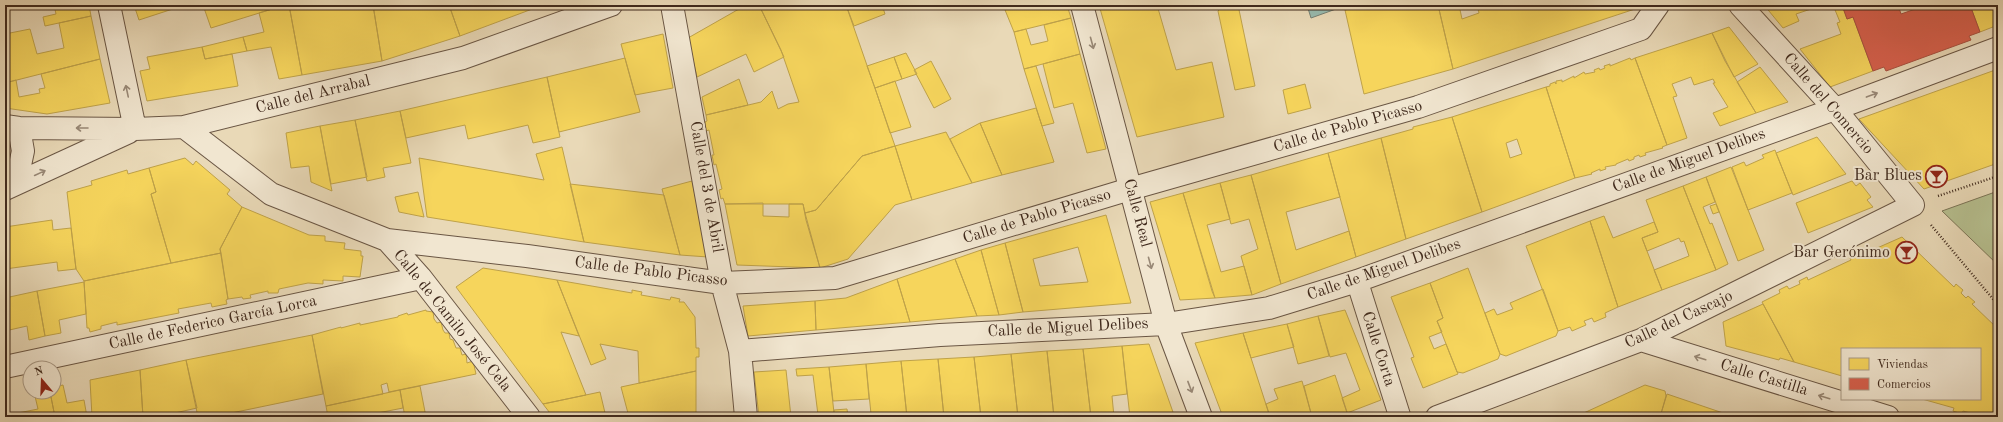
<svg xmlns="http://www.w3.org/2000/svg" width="2003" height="422" font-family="'Old Standard TT',serif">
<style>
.green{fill:#b6bf8f;stroke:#7b7456}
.water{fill:#97baae;stroke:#748074}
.homes{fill:#f6d55c;stroke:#bfa249;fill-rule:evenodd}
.shops{fill:#d6604d;stroke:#a9503f}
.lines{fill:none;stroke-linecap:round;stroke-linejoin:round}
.pedestrian-casing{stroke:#6a5644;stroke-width:23}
.minor-casing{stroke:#6a5644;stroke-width:24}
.path{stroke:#402a1d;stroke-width:2.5;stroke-dasharray:1 2;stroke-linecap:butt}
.pedestrian{stroke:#f1e6d0;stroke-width:21}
.minor{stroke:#f1e6d0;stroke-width:22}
.oneway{stroke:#988876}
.labels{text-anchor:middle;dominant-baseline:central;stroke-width:4;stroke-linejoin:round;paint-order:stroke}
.street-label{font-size:16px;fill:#402a1d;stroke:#f1e6d0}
.poi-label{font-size:16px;fill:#402a1d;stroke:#f1e6d0;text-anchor:end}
</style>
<rect width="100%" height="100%" fill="#e9d9b7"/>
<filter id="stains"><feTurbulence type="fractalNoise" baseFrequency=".005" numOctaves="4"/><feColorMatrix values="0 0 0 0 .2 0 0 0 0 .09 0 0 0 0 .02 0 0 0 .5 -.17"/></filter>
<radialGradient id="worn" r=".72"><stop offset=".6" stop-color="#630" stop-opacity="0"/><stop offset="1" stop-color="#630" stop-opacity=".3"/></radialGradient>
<path class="green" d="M1998 191V265L1942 211Z"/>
<path class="water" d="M1307 5H1334L1336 9 1311 18Z"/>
<path class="homes" d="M22 5H36L22 8Z
M54 5H89L91 16 45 26 43 17 56 14Z
M134 5H185L139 20Z
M203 5H285L211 28Z
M285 5H289L302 75 279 79 271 47 247 51 243 37 264 32 259 13Z
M289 5H373L382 61 302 75Z
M373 5H449L460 36 382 61Z
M449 5H543L460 36Z
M746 5H759L784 57 754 72 746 54 697 77 688 38Z
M759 5H846L895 146 862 156 816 210 805 213 803 204H725L723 198 721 199 719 190 722 189 716 164 714 165 712 155H714L709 130 706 131 705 122 707 121 706 115 761 102 772 91 778 109 788 104 799 102 781 50Z
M846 5H882L885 14 854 26Z
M1003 5H1067L1071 18 1014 32Z
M1099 5H1157L1176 70 1212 62 1224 117 1137 137Z
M1223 5H1238L1255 86 1235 90 1218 11Z
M1368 5H1438L1453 69 1364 94 1345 10Z
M1438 5H1459L1462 19 1479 13 1477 5H1499V7L1504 5H1632L1635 9 1453 69Z
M1764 5H1823L1796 14 1799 21 1783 28Z
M1833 5H1842L1847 19 1853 17 1873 71 1830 87 1800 49 1841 34 1837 23 1840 22Z
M1970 5H1998V25L1980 32Z
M91 16 100 59 5 83V34L30 29 37 54 64 48 59 23Z
M1071 18 1080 54 1024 69 1014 32 1026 29 1031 45 1048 41 1044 25Z
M1729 27 1758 64 1734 77 1712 33Z
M1712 33 1725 61 1756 113 1720 126 1713 113 1728 107 1713 83H1715L1713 79 1694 85 1691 77 1672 84 1677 96 1673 97 1687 138 1667 145 1635 58Z
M663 34 673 88 635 95 621 44Z
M243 37 247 51 205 59 202 47Z
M202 47 205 59 232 54 238 86 147 101 140 71 150 69 147 57Z
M906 53 917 74 902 79 894 57Z
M1080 54 1106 149 1087 153 1073 103 1054 108 1043 64Z
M894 57 902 79 875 88 867 66Z
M625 58 640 112 559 132 547 77Z
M1630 58 1631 60 1635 58 1667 145 1662 147 1663 148 1645 153 1646 155 1640 157 1639 155 1634 157V159L1629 161 1628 159 1616 164V165L1605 167 1606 169 1600 171V169L1591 173 1592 174 1575 178 1546 87 1550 86V84L1555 82 1556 84V81L1562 80V82L1574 76V78L1584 72 1585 74 1595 72 1594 70 1599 68 1600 70 1605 68 1604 66 1610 64V66Z
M100 59 110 103 47 114 5 108V83L16 80 19 97 40 93 39 89 45 88 41 74Z
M931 61 951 99 934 108 914 70Z
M1036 66 1054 123 1042 126 1024 69Z
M1760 67 1788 102 1756 113 1737 82Z
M1998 69V163L1924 189 1859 119Z
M547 77 560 137 533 143 528 125 468 139 465 125 406 138 400 111Z
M739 79 748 105 706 115 702 97Z
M895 81 911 127 890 133 875 88Z
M1305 84 1311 108 1288 114 1283 90Z
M1546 87 1575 178 1482 212 1452 117ZM1517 139 1522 154 1510 158 1506 143Z
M1036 108 1054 162 1002 175 980 123Z
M400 111 411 163 383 168 385 177 367 181 355 120Z
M1452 117 1482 212 1406 239 1381 138 1413 129V127Z
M355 120 367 177 331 184 320 126Z
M980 123 1002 175 972 183 950 139Z
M320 126 330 181 332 191 311 182 309 166 291 168 286 133Z
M946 132 972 183 912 200 895 146Z
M1817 137 1846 174 1793 195 1776 153Z
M1381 138 1406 239 1356 257 1328 153Z
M895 146 912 200 895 205 848 259 820 268 805 213 816 210 862 156Z
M562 147 584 242 427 217 419 158 544 180 536 154Z
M1775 150 1792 193 1748 210 1732 167 1744 162 1746 166 1764 158 1762 155Z
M1328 153 1340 197 1286 212 1296 250 1349 231 1356 257 1281 284 1251 175Z
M185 158 193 165 196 161 230 190 227 194 242 207 220 249 221 253 171 263 151 194 156 192 149 168Z
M1731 167 1764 250 1738 261 1706 177Z
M149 168 156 192 151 194 171 263 84 281 76 269 67 192 92 185 91 181 127 170 128 174Z
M1251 175 1281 284 1252 295 1241 256 1258 249 1249 219 1231 224 1220 183Z
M1706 177 1715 202 1703 207 1710 224 1712 223 1728 264 1716 270 1683 186Z
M692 181 708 257 680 255 662 189Z
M1852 181 1856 186 1860 183 1871 197 1867 200 1873 207 1808 233 1796 203Z
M1220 183 1230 219 1207 225 1221 272 1244 266 1252 295H1251L1215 298 1183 193Z
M570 184 664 195 680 255 584 242Z
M1683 186 1716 270 1662 290 1654 270 1689 256 1684 241 1681 242 1679 238 1647 251 1642 238 1658 232 1646 200Z
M418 192 424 217 399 212 395 197Z
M1183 193 1212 291 1215 298 1180 300 1150 202Z
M763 203V216L789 217V204H803L806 220 820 268 737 265 725 204Z
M1716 204 1719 212 1713 214 1710 206Z
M242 207 309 235 325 236V241L345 243 344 249 361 251V256H363L360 277 343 276V281L323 280V284L308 283 279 289 278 293H268V291L250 295 251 298 243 299 242 297 228 299 220 249Z
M1106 215 1131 303 1023 312 1005 243ZM1078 247 1088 282 1040 286 1033 259Z
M1604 216 1613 238 1654 222 1658 232 1642 238 1662 290 1618 307 1590 221Z
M52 220 53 230 71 228 76 269 58 271 57 262 5 269V227Z
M1590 221 1618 307 1605 313 1606 317 1594 322 1592 318 1584 321 1586 325 1572 331 1570 327 1558 331 1526 246Z
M1902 237 1954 287 1956 284 1963 290 1961 293 1966 298 1968 296 1975 302 1972 304 1998 329V417H1984L1963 411 1962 414 1953 411 1954 408 1922 399H1980V349H1842V376L1794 362 1762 302 1780 293 1779 290 1787 286 1789 289 1800 284 1799 281 1807 277 1808 280 1851 260 1850 258 1858 254 1859 256Z
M1005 243 1023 312 999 315 981 250Z
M981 250 999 315 977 316 955 259Z
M221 253 228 299 226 300 227 304 212 307 211 303 178 309 179 313 117 325V322L101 326V329L90 332 89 328H87L84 281Z
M955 259 977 316 910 322 897 279Z
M483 268 557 280 579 336 561 332 586 395 543 404 456 287Z
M1468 268 1500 354 1498 359 1463 373 1457 372 1437 321 1443 318 1430 283Z
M897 279 910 322 816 330 815 301 846 298Z
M557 280 632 293V290L642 292 641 295 670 300 671 297 680 299 679 302H684L695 317 696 348H699V357H696V371L639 383 638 351 600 344 606 359 591 365Z
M84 282 86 314 59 320 61 333 45 336 37 291Z
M1430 283 1443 318 1437 321 1442 332 1429 337 1434 349 1446 344 1458 374 1423 388 1411 358 1414 357 1391 297Z
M1543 289 1558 331 1556 336 1506 356 1500 354 1485 313 1494 309 1497 315 1513 309 1510 303Z
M37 291 45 336 29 340 27 326 5 331V298Z
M815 301 816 330 748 336 743 306Z
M1763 304 1780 335 1794 362 1780 358 1779 360 1726 346 1723 322Z
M426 310V311L433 312 434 319 437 323 441 322 443 330 445 333H449L450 339 453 340 456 348H460L462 355 466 354 467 363 473 361 476 374 389 392 387 383 381 385 383 394 326 406 312 335 341 327V328L360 323V325L398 317V316L407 313 408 315Z
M1345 310 1381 400 1347 413 1342 398 1360 390 1346 353 1330 357 1318 316Z
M1318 316 1329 356 1298 364 1287 324Z
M1287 324 1294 347 1251 358 1243 333Z
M1243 333 1251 358 1270 417H1223L1195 343Z
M312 335 323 394 212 417H198L186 360Z
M1149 344 1174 415 1130 417 1122 346Z
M1122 346 1127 394 1112 396 1114 417H1091L1083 349Z
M1083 349 1091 417H1054L1047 351Z
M1047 351 1054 417H1018L1011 354Z
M1011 354 1018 417H981L974 357Z
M974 357 981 417H944L938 359Z
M938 359 944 417H907L901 361Z
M186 360 197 408 157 417H143L140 370Z
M901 361 907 417H898V413L871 414 866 364Z
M866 364 869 399 833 401 829 367Z
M829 367 834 413 818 415 813 375 797 376 796 369Z
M140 370 143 417H92L90 380Z
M786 370 791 417H759L754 372Z
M696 371V417H629L621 387Z
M1335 375 1348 415 1341 417H1312L1304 386Z
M1302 381 1312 417H1270L1266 404 1278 399 1274 389Z
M63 385 67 403 84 400 87 417H55L50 392H54V387Z
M1645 385 1665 391 1666 396 1660 417H1575Z
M420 386 426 417H405L400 390Z
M400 390 403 408 357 417H328L326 406Z
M34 392H50L55 417H24L23 412 38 409Z
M600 392 606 417H553L543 404Z
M1667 394 1729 415V413L1743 417H1660Z
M5 402 7 415 23 412 24 417H5Z
M847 409 848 417H834V410Z
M834 413V417H804L815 416Z
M226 414 227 417H212Z
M871 416 872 417H850Z"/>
<path class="shops" d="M1842 5H1898L1901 14 1927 5H1970L1980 32 1969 36 1971 40 1886 71 1884 67 1873 71 1853 17 1847 19Z"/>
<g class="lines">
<defs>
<path id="pedestrian" d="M1357 281 1400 417"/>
<path id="minor" d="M109 5 135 129
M672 5 722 283 740 351 746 417
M1082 5 1166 324 1201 417
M5 126 19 128 135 129 184 127 463 58 611 5
M184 127 271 194 387 240 421 278 529 417
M16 184 23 151 19 128
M5 189 129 132
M387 240 527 256 722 283 835 278 1130 189 1418 107 1641 29 1658 5
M1641 340 1888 417
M740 351 940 335 1166 324 1269 308 1357 281 1835 109 1998 48
M5 367 421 278
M1437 417 1641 340 1913 205 1835 109 1740 5"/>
</defs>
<use href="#pedestrian" class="pedestrian-casing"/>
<use href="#minor" class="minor-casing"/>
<path class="path" d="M1938 196 1998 176
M1931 225 1998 305"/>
<use href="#pedestrian" class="pedestrian"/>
<use href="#minor" class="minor"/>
</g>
<defs><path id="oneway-shaft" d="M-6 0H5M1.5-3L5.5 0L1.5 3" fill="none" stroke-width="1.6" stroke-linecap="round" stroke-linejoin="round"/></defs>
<g class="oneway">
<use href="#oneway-shaft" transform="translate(1092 43) rotate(75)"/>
<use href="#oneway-shaft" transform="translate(127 91) rotate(-102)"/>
<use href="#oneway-shaft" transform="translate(1872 95) rotate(-20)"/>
<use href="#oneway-shaft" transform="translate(82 128) rotate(-180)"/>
<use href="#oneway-shaft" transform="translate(40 173) rotate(-25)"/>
<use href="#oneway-shaft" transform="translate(1150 263) rotate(75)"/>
<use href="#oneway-shaft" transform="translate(1700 358) rotate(-163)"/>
<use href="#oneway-shaft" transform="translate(1190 387) rotate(69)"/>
<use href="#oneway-shaft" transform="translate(1824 397) rotate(-163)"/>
</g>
<defs>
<symbol id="bar-ring" viewBox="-11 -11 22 22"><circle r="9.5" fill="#f1e6d0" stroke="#8f2418" stroke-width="1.5"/><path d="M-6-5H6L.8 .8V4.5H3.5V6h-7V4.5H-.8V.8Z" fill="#8f2418"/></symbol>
</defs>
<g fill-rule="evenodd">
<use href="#bar-ring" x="1924" y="164" width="25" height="25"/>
<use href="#bar-ring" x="1894" y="240" width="25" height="25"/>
</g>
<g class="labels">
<g class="street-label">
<text transform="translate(313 95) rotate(-14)">Calle del Arrabal</text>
<text transform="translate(1828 104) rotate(49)">Calle del Comercio</text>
<text transform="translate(1348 127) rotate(-16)">Calle de Pablo Picasso</text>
<text transform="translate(1689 161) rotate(-20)">Calle de Miguel Delibes</text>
<text transform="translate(706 187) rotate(80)">Calle del 3 de Abril</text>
<text transform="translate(1137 213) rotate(75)">Calle Real</text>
<text transform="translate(1037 217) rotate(-17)">Calle de Pablo Picasso</text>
<text transform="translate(1384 270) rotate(-19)">Calle de Miguel Delibes</text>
<text transform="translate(651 272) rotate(7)">Calle de Pablo Picasso</text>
<text transform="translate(1679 320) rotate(-25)">Calle del Cascajo</text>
<text transform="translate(452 321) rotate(51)">Calle de Camilo José Cela</text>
<text transform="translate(213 323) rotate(-12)">Calle de Federico García Lorca</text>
<text transform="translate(1068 328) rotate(-3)">Calle de Miguel Delibes</text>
<text transform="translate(1378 349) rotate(72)">Calle Corta</text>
<text transform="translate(1764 378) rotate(17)">Calle Castilla</text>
</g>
<g class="poi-label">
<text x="1922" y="176">Bar Blues</text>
<text x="1890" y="253">Bar Gerónimo</text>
</g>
</g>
<rect width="2003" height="422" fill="none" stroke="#e9d9b7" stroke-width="20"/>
<rect x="6" y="6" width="1991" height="410" fill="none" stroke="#402a1d" stroke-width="2"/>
<rect x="10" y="10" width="1983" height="402" fill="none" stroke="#402a1d"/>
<rect x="1841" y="348" width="140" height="52" fill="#f1e6d0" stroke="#aa9b88"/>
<rect x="1849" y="358" width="20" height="12" fill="#f6d55c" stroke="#aa9b88"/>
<text x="1877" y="368" font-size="12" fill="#402a1d">Viviendas</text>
<rect x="1849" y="378" width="20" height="12" fill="#d6604d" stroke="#aa9b88"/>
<text x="1877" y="388" font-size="12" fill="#402a1d">Comercios</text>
<g transform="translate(42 380) rotate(341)"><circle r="19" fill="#f1e6d0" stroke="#aa9b88"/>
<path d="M0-3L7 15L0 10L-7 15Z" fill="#8f2418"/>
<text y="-6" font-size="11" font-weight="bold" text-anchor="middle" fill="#402a1d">N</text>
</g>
<rect width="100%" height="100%" filter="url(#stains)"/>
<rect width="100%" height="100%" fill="url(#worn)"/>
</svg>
